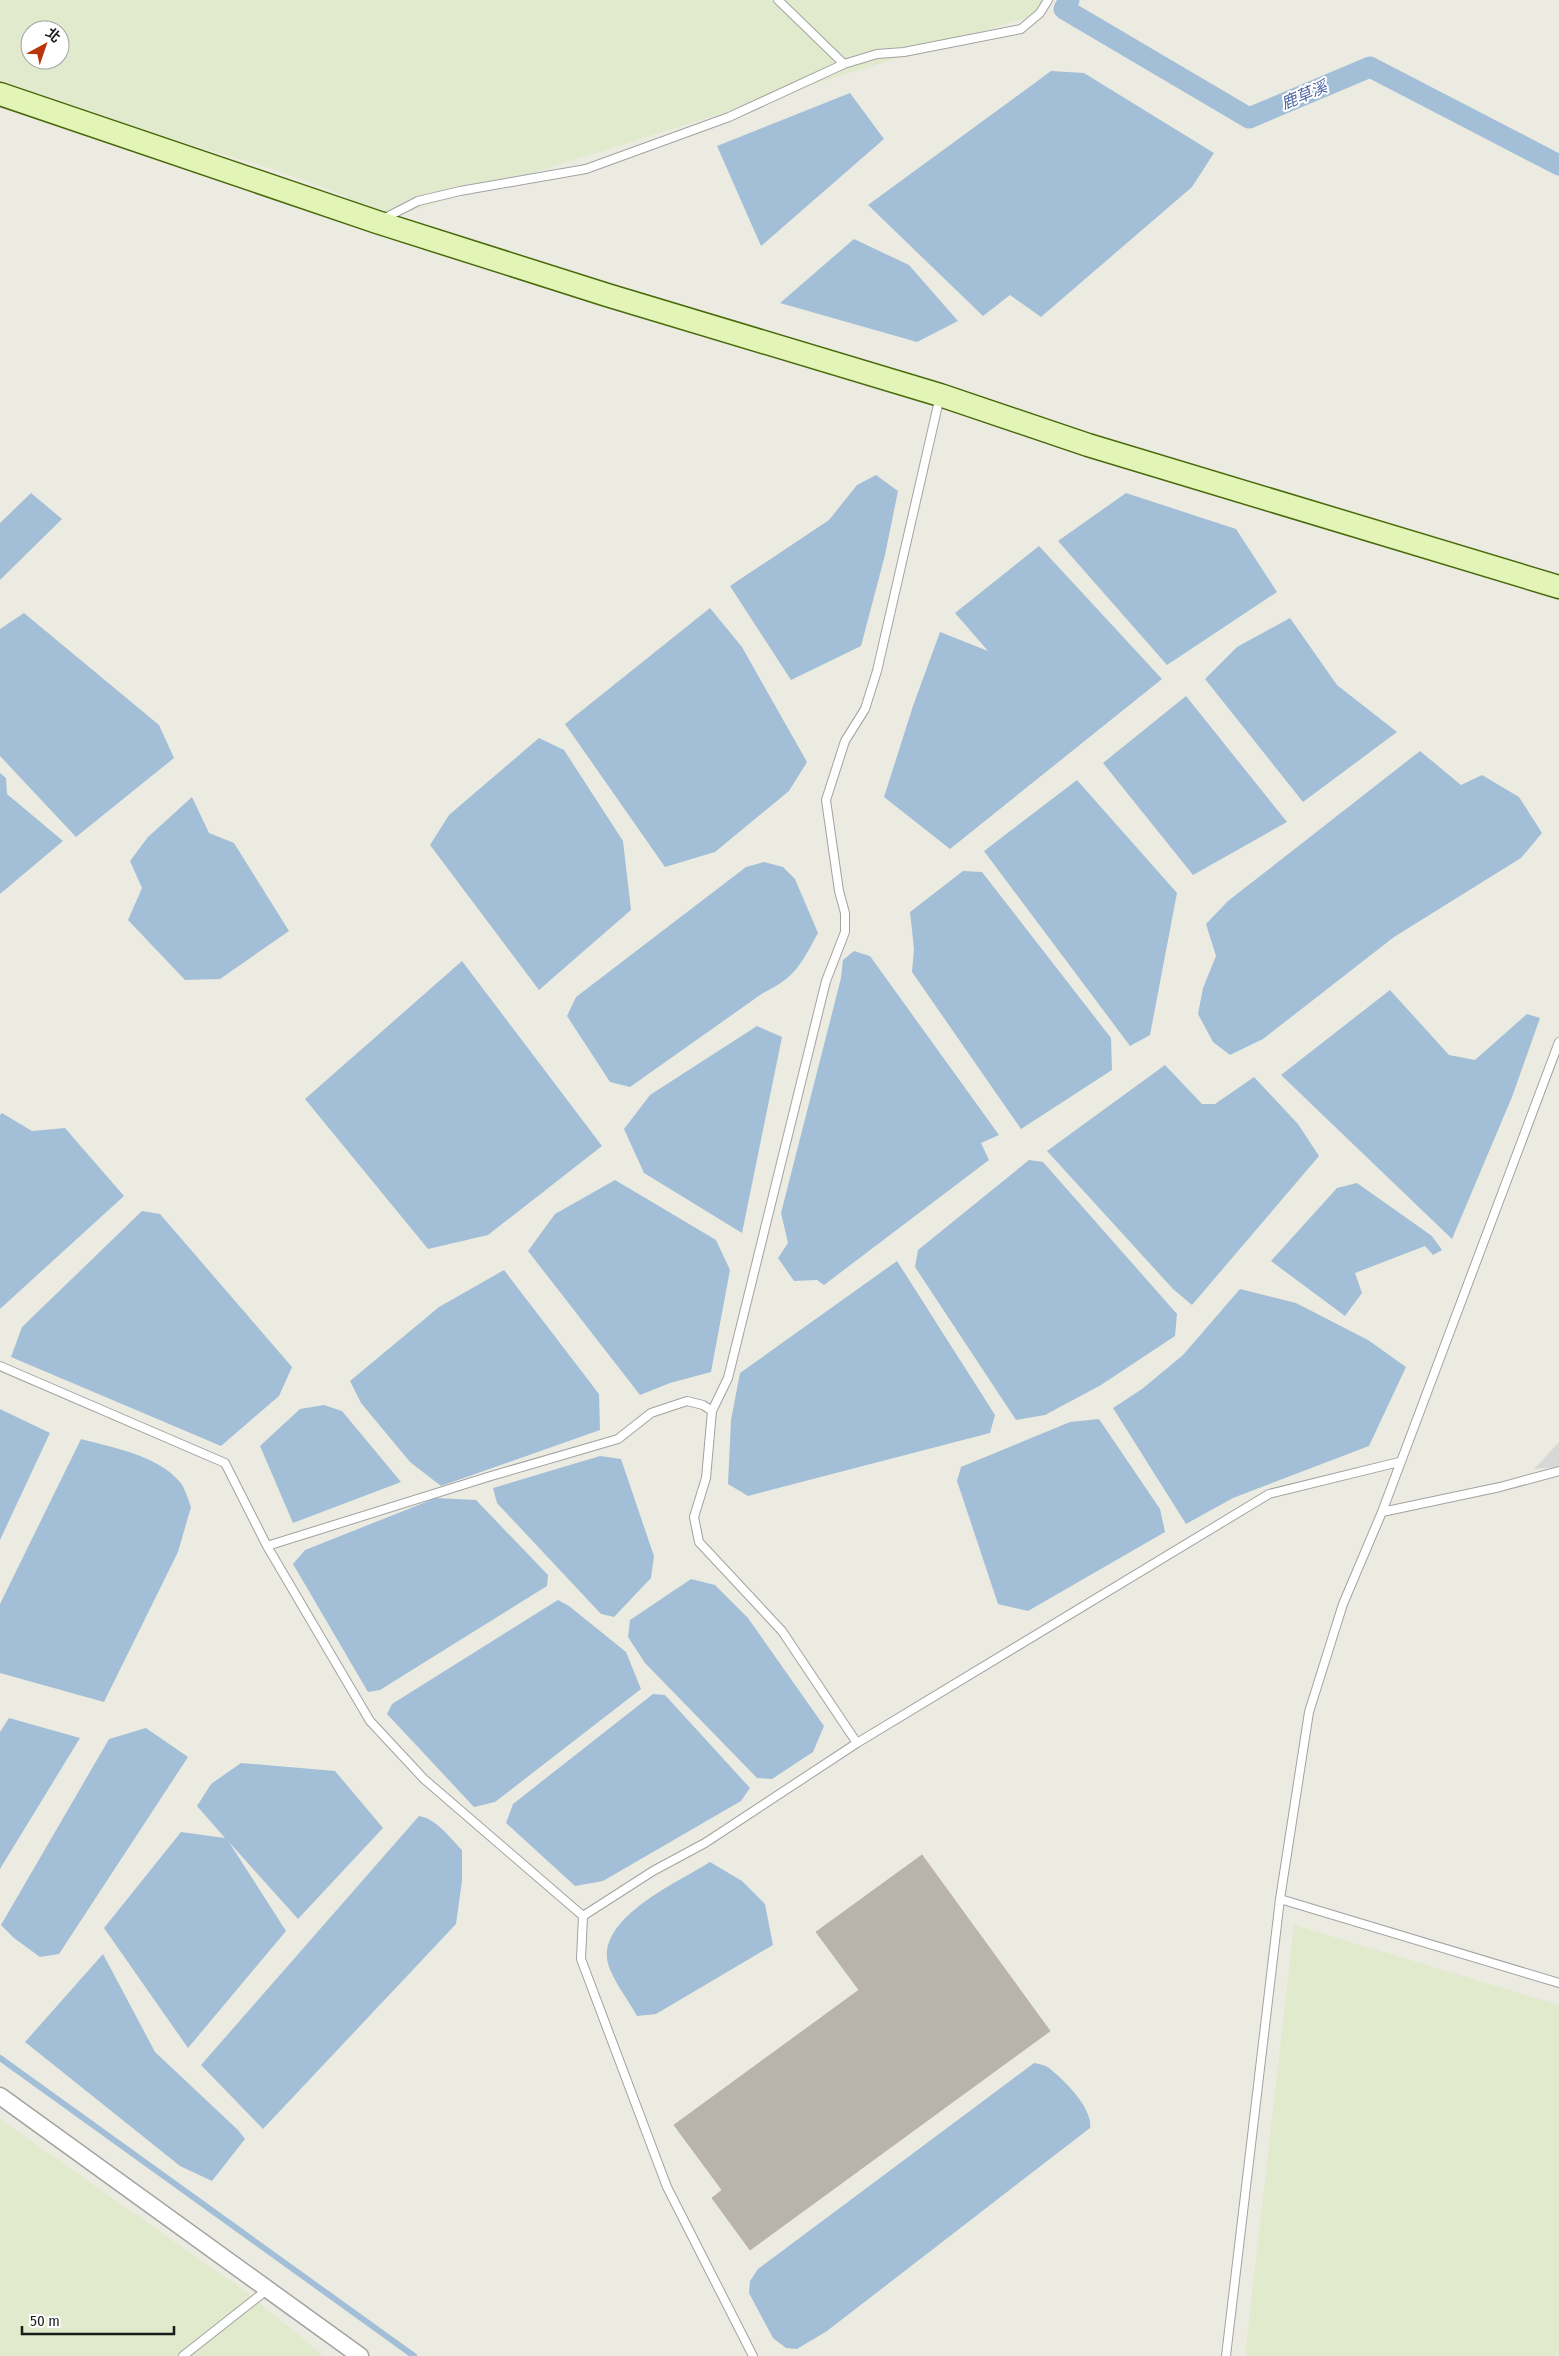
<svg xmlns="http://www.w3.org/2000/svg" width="1559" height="2356" font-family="'Fira Sans Condensed','Noto Sans TC',sans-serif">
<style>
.residential{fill:#d9d8d8}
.farmland{fill:#e1eacc;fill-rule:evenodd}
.water{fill:#a3bfd8}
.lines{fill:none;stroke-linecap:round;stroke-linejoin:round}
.stream{stroke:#a3bfd8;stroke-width:6}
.canal{stroke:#a3bfd8;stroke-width:21}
.building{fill:#b8b4ab;stroke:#bdb5a4}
.lane-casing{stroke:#a2a2a2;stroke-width:10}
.street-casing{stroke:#a2a2a2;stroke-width:19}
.secondary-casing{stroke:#48690a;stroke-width:25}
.lane{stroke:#fff;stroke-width:8}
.street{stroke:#fff;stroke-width:16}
.secondary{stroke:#e3f5b6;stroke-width:22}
.labels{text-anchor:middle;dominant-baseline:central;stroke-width:4;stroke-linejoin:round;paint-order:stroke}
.water-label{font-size:16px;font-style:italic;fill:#4e64a4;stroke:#fff}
</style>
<rect width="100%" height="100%" fill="#ecebe1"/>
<path class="residential" d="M1559 1442V1467L1534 1469Z"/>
<path class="farmland" d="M0 0H1048L1040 13 377 222 343 195 273 169 0 88ZM30 30H60V60H30Z
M1294 1925 1559 2005V2356H1245Z
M0 2119 246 2292 324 2356H0Z"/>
<path class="water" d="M1051 71 1084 73 1214 153 1192 187 1041 317 1010 295 983 316 868 205Z
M850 93 884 139 761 246 717 146Z
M854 239 909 265 958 321 917 342 780 303Z
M876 475 898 491 885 555 861 646 791 680 730 586 829 520 857 485Z
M31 493 62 519 0 580V523Z
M1126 493 1236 529 1277 592 1167 665 1058 541Z
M1039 546 1162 679 950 849 884 797 913 706 940 632 988 651 955 613Z
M710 608 742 647 807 762 789 791 715 852 665 867 565 724Z
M24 613 159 725 174 758 76 837 0 756V629Z
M1290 618 1337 685 1397 732 1303 802 1205 679 1237 647Z
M1186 696 1287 822 1193 875 1103 763Z
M539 738 564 750 623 841 631 910 539 990 430 845 449 815Z
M1420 751 1461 785 1482 775 1519 797 1542 833 1521 858 1394 937 1263 1039 1230 1055 1213 1042 1198 1014 1203 988 1216 956 1206 924 1228 901Z
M0 773 6 778 7 794 63 841 0 894Z
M1077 780 1177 893 1150 1035 1130 1046 984 851Z
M192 797 209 833 234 843 289 931 220 979 185 980 128 920 142 888 130 861 148 837Z
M764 862 783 867 795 879 818 933C801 964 796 977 763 993L630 1087 610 1082 567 1016 576 997 746 867Z
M963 871 982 872 1111 1038 1112 1070 1021 1129 912 972 914 949 910 912Z
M854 951 870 956 999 1135 981 1143 989 1160 824 1285 817 1280 794 1281 778 1258 788 1243 781 1213 841 978 843 960Z
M462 961 602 1146 488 1235 428 1249 305 1099Z
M1390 990 1449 1055 1475 1060 1527 1014 1540 1018 1512 1097 1452 1239 1281 1075Z
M757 1026 782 1037 742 1233 644 1173 624 1129 650 1095Z
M1165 1065 1202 1104H1215L1254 1077 1298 1124 1319 1156 1192 1305 1173 1289 1047 1151Z
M2 1113 32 1131 65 1128 124 1196 0 1309V1115Z
M1029 1160 1043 1162 1177 1314 1175 1336 1101 1385 1045 1415 1016 1420 915 1267 918 1250Z
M615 1180 716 1240 730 1270 711 1372 670 1383 640 1395 528 1251 555 1214Z
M1357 1183 1432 1236 1442 1250 1433 1255 1425 1246 1355 1273 1362 1293 1345 1316 1271 1261 1337 1188Z
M142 1211 160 1214 292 1367 279 1396 221 1446 11 1357 22 1327Z
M897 1261 995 1415 990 1433 748 1496 728 1484 731 1420 740 1373Z
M504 1270 599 1394 600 1430 441 1486 410 1462 361 1403 350 1381 439 1307Z
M1240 1289 1296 1303 1368 1340 1406 1367 1369 1446 1233 1498 1186 1524 1113 1408 1142 1389 1183 1355Z
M324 1405 342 1411 401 1482 293 1523 260 1446 300 1409Z
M0 1409 50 1433 0 1540Z
M1099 1419 1160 1509 1165 1532 1028 1611 998 1604 957 1481 961 1467 1070 1422Z
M81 1439C114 1448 157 1455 180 1482 185 1488 188 1499 191 1507L178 1552 104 1702 0 1673V1604Z
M600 1456 621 1459 654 1556 651 1578 614 1617 601 1614 497 1503 493 1488Z
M436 1498 476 1500 548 1575 547 1586 380 1690 368 1692 293 1564 305 1550Z
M691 1579 715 1585 748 1618 824 1726 813 1752 772 1779 757 1778 645 1663 628 1637 630 1620Z
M558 1600 569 1606 626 1652 641 1689 495 1802 474 1807 387 1714 392 1704Z
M653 1694 665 1695 750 1788 741 1801 603 1881 575 1886 506 1823 513 1804Z
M9 1718 80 1738 0 1869V1732Z
M146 1728 188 1757 59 1954 40 1957 14 1938 1 1925 109 1739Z
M241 1763 335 1771 383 1828 298 1919 229 1842 286 1931 188 2048 104 1928 181 1832 225 1838 197 1806 211 1784Z
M419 1816C437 1819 450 1838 462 1850V1881L456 1924 263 2129 201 2065Z
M710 1862 742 1881 765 1904 773 1945 656 2014 637 2016C629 2001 608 1974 607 1958 603 1915 680 1881 710 1862Z
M103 1954 155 2052 238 2130 245 2139 212 2181 180 2166 25 2042Z
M1034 2063C1039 2064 1045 2065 1049 2068 1064 2080 1093 2108 1090 2128L827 2331 797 2349 786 2348 773 2338 749 2293 750 2281 758 2269Z"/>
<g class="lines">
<path class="stream" d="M0 2058 414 2356"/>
<path class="canal" d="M1069 0 1064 9 1249 118 1370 67 1559 165"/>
</g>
<path class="building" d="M922 1855 1050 2031 750 2250 712 2198 722 2190 674 2125 859 1990 816 1932Z"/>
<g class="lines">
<defs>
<path id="lane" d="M778 0 844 64
M383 219 418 201 460 191 586 169 729 117 844 64 877 54 904 52 1021 29 1040 13 1048 0
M0 1366 225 1463 267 1546 370 1721 424 1779 583 1916 581 1959 667 2187 753 2356
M712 1411 728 1378 826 981 845 932V913L839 891 826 800 845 741 865 709 877 671 940 396
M1382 1512 1559 1042
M267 1546 491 1476 618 1439 651 1413 687 1401 703 1405 712 1411 706 1478 694 1517 699 1542 782 1631 857 1743
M1280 1899 1559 1983
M583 1916 653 1871 705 1843 857 1743 1269 1494 1399 1462
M183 2356 268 2289
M1226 2356 1280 1899 1309 1712 1343 1604 1382 1512 1500 1487 1559 1471"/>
<path id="street" d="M0 2096 360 2356"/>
<path id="secondary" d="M0 94 377 222 607 295 940 395 1088 445 1559 587"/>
</defs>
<use href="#lane" class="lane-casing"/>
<use href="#street" class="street-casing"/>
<use href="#secondary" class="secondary-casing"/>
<use href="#lane" class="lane"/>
<use href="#street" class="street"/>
<use href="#secondary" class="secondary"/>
</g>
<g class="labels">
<g class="water-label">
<text transform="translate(1304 95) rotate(-23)">鹿草溪</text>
</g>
</g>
<g transform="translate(45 45) rotate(40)"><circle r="24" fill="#ffffff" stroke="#a4a4a4"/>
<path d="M0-4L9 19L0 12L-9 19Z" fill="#ba350b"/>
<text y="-8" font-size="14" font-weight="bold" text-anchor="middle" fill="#1b1b1b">北</text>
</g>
<path d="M22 2326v8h152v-8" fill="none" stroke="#1b1b1b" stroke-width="2.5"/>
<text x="30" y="2326" font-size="15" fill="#1b1b1b" stroke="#ffffff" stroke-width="4" paint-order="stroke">50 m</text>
</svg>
